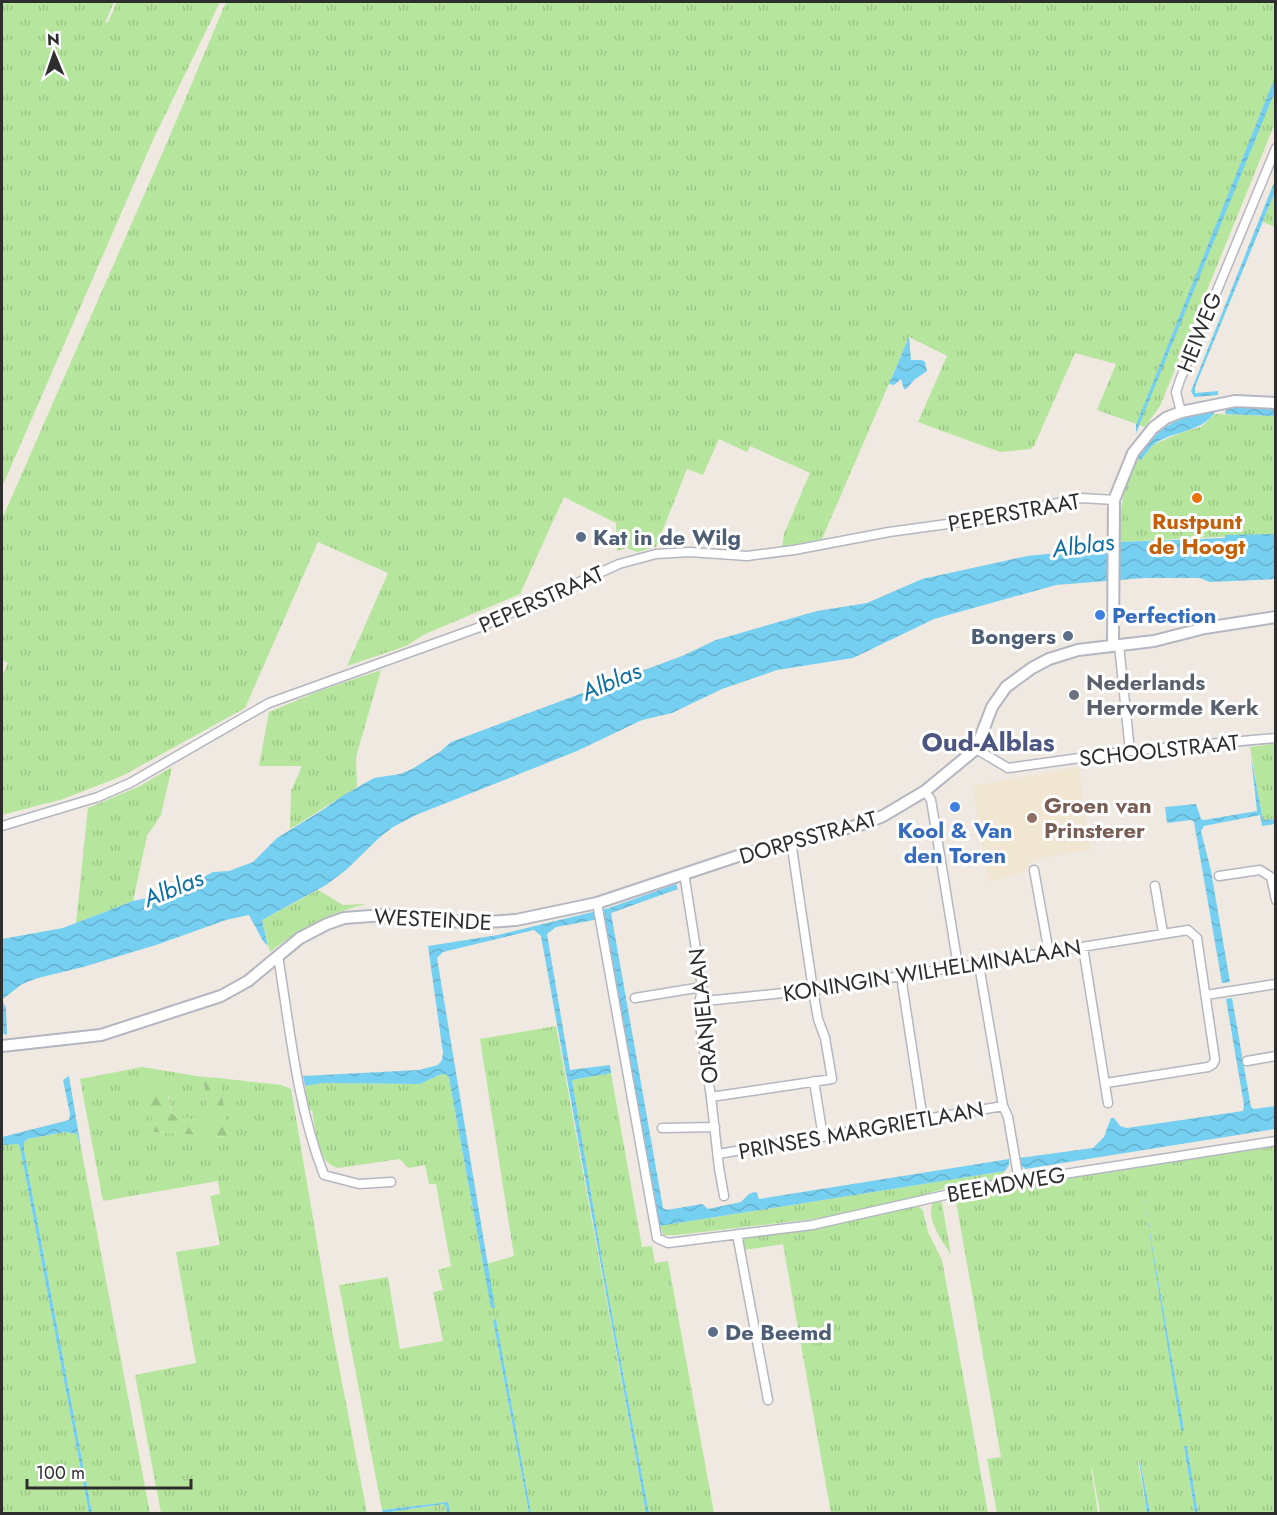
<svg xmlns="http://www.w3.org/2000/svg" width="1277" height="1515" font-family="Jost,sans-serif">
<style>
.education{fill:#f0e6d1}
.grass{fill:url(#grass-tufts);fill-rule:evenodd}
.forest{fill:url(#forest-firs)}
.water{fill:url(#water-waves)}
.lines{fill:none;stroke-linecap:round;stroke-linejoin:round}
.minor-casing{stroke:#b4b7c1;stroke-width:11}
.tertiary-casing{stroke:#b4b7c1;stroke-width:14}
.minor{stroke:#fff;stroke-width:8}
.tertiary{stroke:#fff;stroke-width:10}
.food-dot{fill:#e8710a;stroke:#fff;stroke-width:2}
.service-dot{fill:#5c6f8a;stroke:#fff;stroke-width:2}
.shop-dot{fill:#3f7fe0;stroke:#fff;stroke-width:2}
.worship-dot{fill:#6b7280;stroke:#fff;stroke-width:2}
.education-dot{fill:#8d6e63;stroke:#fff;stroke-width:2}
.labels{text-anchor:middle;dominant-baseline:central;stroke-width:6;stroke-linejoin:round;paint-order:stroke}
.street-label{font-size:22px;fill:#2e2e2e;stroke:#fff}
.food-label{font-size:22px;font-weight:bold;fill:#c56008;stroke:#fff}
.service-label{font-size:22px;font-weight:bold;fill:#4e5e75;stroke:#fff;text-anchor:start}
.shop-label{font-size:22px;font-weight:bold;fill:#366cbe;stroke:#fff;text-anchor:start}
.worship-label{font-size:22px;font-weight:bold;fill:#5b616d;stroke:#fff;text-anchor:start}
.education-label{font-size:22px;font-weight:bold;fill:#785e54;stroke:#fff;text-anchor:start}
.water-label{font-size:24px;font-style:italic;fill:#0d6fa3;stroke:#fff}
.quarter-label{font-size:26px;font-weight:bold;fill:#4d5680;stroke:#fff}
</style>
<defs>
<pattern id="grass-tufts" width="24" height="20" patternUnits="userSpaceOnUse" patternTransform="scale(1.5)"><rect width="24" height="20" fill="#b6e59e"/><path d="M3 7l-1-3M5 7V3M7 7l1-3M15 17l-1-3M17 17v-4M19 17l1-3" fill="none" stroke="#9dc588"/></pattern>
<pattern id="forest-firs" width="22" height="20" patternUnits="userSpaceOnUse" patternTransform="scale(1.5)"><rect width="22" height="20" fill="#b6e59e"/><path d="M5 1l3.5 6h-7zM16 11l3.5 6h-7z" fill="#9dc588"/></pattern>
<pattern id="water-waves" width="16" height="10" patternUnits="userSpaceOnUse" patternTransform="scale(1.5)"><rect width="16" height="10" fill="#75cff0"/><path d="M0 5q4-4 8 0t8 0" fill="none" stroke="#66b2ce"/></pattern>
</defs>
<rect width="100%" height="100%" fill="#efe9e1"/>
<path class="education" d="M1078 767 1091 849 1031 860 1025 872 988 881 973 786Z"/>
<path class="grass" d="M2 2H114L105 23 108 22 117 2H220L153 140 2 487Z
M226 2H410L409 4 412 2H1275V123L1160 406 1145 427 1097 410 1116 364 1075 353 1034 446 1030 449 1000 452 918 422 947 356 909 337 822 539 782 547 784 534 810 473 750 446 747 452 719 439 703 475 687 469 656 547 637 552 626 548 617 551 616 523 564 497 520 594 425 634 406 646 347 666 388 573 318 542 245 708 122 776 63 799 2 815V676L8 663 2 660V519L166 145Z
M1275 192V227L1263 222Z
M1215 414 1275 416V534L1117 542 1123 496 1129 472 1135 457 1141 460 1153 445 1182 432 1201 427Z
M381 670 356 757 357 787 290 829 291 791 302 766H259L269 712 319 691Z
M1275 744V819L1263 820 1250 747Z
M172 767 161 815 147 836 133 901 76 923 88 808 140 786Z
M318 890 343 905 366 904C327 914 301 927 270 952L262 920Z
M556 1026 646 1513H531L496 1319 493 1320 529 1513H450L447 1502 382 1510 339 1285 388 1277 400 1349 443 1341 433 1292 443 1290 438 1270 451 1266 436 1184H429L425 1165 408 1168 400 1159 338 1168C316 1162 316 1131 312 1110H308L305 1086 322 1083 420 1084 439 1075 446 1074 449 1078 483 1265 514 1256 480 1039Z
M142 1067 203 1077 210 1122 178 1117 171 1113 168 1093 154 1132 228 1137 219 1078 281 1085 291 1089 332 1330 367 1513H161L135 1375 196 1363 176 1252 220 1245 210 1196 220 1194 218 1181 103 1201 80 1079Z
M611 1073 642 1247 652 1246 655 1263 668 1261 714 1513H649L604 1271 572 1080Z
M65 1132 77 1134 81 1148 150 1513H92L24 1150V1143L27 1139Z
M1275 1140V1513H1198L1187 1446 1184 1448 1195 1513H1150L1140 1460 1138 1461 1147 1513H1100L1092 1469H1091L1098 1513H997L987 1459 1001 1457 955 1196ZM1143 1192 1184 1429 1182 1431Z
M12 1143 18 1144 20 1147 89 1513 2 1514V1145Z
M1005 1171 1001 1177 993 1180 955 1186 846 1215 677 1235H664L659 1226Z
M941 1198 951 1255C942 1240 924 1218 934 1200Z
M916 1203 923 1211 928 1232 942 1260 988 1513H831L783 1244 744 1250 743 1238 746 1234 851 1221Z
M443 1504 446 1506 447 1513H383Z"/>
<path class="forest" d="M203 1077 219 1078 229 1137 154 1132 145 1079C170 1082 167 1093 171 1113L178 1117 210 1122Z"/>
<path class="water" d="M1275 77V91L1136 433V425Z
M1275 180V192L1195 387V393L1218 391V395L1194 397 1191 391Z
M909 337 911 360H922L925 362 927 371 914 380 906 389H904L901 379 894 385 889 384Z
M1241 406 1275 409V416L1225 414 1226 410Z
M1215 412C1202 433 1172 430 1153 445 1149 449 1145 455 1141 460L1137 458C1152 429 1184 413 1215 412Z
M1275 534V579L1210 582 1200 578H1144L1056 585 934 619 853 658 777 670 722 689 672 713 642 720 577 751 416 815 393 827 380 837 346 870 326 885 262 920 268 946 263 941 249 915 226 920 156 945 83 967 38 978 22 984 3 999V1002L6 1008 7 1035 2 1033V939L63 928 133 901 175 892 213 872 229 871 253 862 277 838 324 809 342 796 374 778 400 774 412 769 441 751 451 742 682 656 716 640 817 611 867 603 922 579 1027 556 1115 547 1117 542 1225 538V535Z
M1251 756 1263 820 1275 819V824L1262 826 1260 815 1204 826 1201 831 1211 871 1230 982 1222 983 1194 822 1191 820 1167 823 1165 807 1196 804 1201 819 1204 820 1257 811Z
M676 884 678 889 611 913 663 1208 667 1210 702 1204 708 1209 741 1202 749 1194 754 1192 757 1193 759 1199 1009 1159V1165L1005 1171 659 1226 605 918 556 927 547 934 570 1070 610 1065 611 1073 572 1080 604 1271 649 1513H646L541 936 534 930 443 952 437 958 495 1308H491L449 1078 446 1074 439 1075 420 1084 322 1083 305 1086 303 1076 419 1070 438 1065 442 1060 443 1053 428 946 498 935 609 908Z
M1232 998 1251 1107 1254 1109 1275 1106V1129L1025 1169 1019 1163V1158L1093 1148 1104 1137 1111 1118H1114L1120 1126 1127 1128 1243 1111 1244 1105 1226 999Z
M69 1076 81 1148 77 1134 65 1132 27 1139 24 1143V1150L92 1513H89L20 1147 18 1144 2 1145V1137L69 1120 70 1114 63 1080Z
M1143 1192 1184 1429 1183 1431 1181 1430Z
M496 1319 531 1513H529L493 1320Z
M1185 1446H1187L1198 1513H1195L1184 1447Z
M1139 1460 1140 1461 1150 1513H1147Z
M448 1502 450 1513H447L446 1506 443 1504 383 1513 382 1510Z"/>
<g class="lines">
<defs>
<path id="minor" d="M1181 412 1176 392 1180 380 1276 148
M1119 645 1130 751
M976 749 1008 768 1130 751 1276 738
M925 791 931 800 958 966
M2 826 98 797 130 783 269 703 480 627 619 564 656 554 690 552 747 556 794 550 889 532 984 519 1081 498 1114 500
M1034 870 1049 953
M684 873 702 987 698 1012 711 1097 719 1168 724 1196
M1219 876 1260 870 1271 877 1276 900
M1155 886 1163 933
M597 903 657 1238 668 1243 812 1225 981 1187 1276 1141
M1083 947 1108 1103
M278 956C290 1029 297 1106 324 1175L359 1184 391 1182
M979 965 1003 1106 1008 1117 1019 1181
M901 976 923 1120
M1206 995 1276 984
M635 998 702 987
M700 1000H715L813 990 1188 930 1197 938 1215 1060 1213 1064 1208 1067 1106 1083
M1247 1061 1276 1056
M814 1081 823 1137
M711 1097 832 1079 825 1038 818 1019 813 990 791 841
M662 1128 715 1127
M718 1154 1003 1106
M737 1234 768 1400"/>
<path id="tertiary" d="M1113 646 1114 500 1133 453 1153 428 1166 418 1181 412 1235 401 1276 403
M2 1046 101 1035 221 996 248 981 300 938 327 924 344 918 384 915 472 923 516 920 597 903 741 855 863 824 883 816 925 791 976 749 992 707 1006 687 1032 668 1049 659 1078 650 1154 641 1205 628 1276 617"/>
</defs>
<use href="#minor" class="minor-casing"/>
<use href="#tertiary" class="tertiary-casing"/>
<use href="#minor" class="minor"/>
<use href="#tertiary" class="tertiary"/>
</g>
<circle class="food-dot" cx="1197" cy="498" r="6"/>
<g class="service-dot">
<circle cx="581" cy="537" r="6"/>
<circle cx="1068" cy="636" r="6"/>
<circle cx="713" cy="1332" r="6"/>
</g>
<g class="shop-dot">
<circle cx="1100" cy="615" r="6"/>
<circle cx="955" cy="807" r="6"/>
</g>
<circle class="worship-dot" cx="1074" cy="695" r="6"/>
<circle class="education-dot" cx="1032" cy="818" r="6"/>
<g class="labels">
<g class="street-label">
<text transform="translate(1199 332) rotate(-68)">HEIWEG</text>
<text transform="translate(1014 512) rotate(-10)">PEPERSTRAAT</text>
<text transform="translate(541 599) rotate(-24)">PEPERSTRAAT</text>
<text transform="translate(1159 750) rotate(-6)">SCHOOLSTRAAT</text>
<text transform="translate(808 837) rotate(-16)">DORPSSTRAAT</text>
<text transform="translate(433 919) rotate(3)">WESTEINDE</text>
<text transform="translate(932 970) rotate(-9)">KONINGIN WILHELMINALAAN</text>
<text transform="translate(703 1016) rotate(-96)">ORANJELAAN</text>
<text transform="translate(861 1130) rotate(-10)">PRINSES MARGRIETLAAN</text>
<text transform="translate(1006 1184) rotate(-10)">BEEMDWEG</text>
</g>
<g class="food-label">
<text x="1197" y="521">Rustpunt<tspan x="1197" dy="25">de Hoogt</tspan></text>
</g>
<g class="service-label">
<text x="593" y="537">Kat in de Wilg</text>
<text x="1056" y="636" text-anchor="end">Bongers</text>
<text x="725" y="1332">De Beemd</text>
</g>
<g class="shop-label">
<text x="1112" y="615">Perfection</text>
<text x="955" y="830" text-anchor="middle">Kool &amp; Van<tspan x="955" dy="25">den Toren</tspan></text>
</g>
<g class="worship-label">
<text x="1086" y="682">Nederlands<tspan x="1086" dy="25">Hervormde Kerk</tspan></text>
</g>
<g class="education-label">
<text x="1044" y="805">Groen van<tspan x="1044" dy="25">Prinsterer</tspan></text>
</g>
<g class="water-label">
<text transform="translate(1083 545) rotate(-7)">Alblas</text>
<text transform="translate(611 681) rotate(-23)">Alblas</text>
<text transform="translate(173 888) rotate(-22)">Alblas</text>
</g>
<g class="quarter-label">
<text x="988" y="742">Oud-Alblas</text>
</g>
</g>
<rect width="1277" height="1515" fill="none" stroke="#2e2e2e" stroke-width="6"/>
<g transform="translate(54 54) rotate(358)" stroke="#ffffff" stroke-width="4.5" paint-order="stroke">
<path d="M0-4.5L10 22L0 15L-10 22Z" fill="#2e2e2e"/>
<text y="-9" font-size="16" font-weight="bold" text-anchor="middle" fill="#2e2e2e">N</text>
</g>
<path d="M27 1479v9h164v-9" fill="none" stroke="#2e2e2e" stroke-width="3"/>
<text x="36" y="1479" font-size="18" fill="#2e2e2e" stroke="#ffffff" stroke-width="4.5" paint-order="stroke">100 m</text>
</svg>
